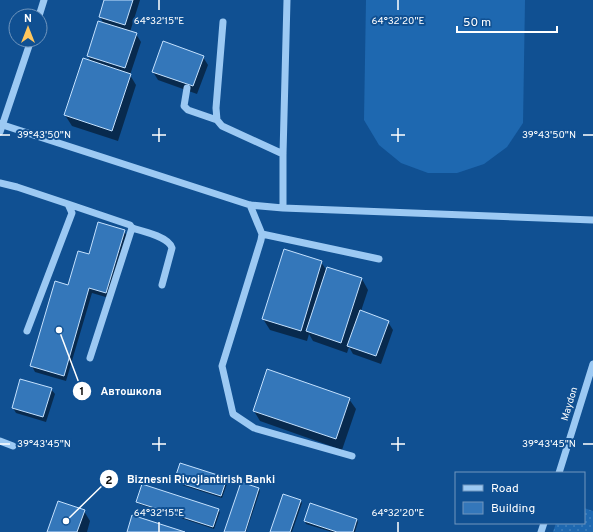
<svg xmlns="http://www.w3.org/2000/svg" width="593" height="532" font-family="Overpass,sans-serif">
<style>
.grass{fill:#1e68b0}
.park{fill:url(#park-dots)}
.shadow{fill:#0007}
.building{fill:#3477ba;stroke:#c4e1fe}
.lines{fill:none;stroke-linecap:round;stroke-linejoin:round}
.minor{stroke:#9cc9f3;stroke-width:7}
.ticks{fill:none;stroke:#fff;stroke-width:1.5}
.labels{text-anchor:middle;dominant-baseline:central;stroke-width:4;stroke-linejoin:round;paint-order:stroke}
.street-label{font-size:10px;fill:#fff;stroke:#105092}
.ticks-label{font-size:10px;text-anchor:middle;fill:#fff;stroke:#105092;stroke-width:4;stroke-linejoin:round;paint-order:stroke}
.leader{fill:none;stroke:#fff;stroke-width:1.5}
.callout-dot{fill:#fff;stroke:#105092;stroke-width:1.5}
.mark-label{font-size:12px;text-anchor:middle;font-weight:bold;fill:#111}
.callout-label{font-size:11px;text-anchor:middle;font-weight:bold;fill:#fff;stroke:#105092;stroke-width:4;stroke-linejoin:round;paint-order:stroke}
</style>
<defs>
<pattern id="park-dots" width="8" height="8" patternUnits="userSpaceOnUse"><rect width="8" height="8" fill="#1e68b0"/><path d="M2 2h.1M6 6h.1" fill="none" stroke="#407fbc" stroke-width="1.8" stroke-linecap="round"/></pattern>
</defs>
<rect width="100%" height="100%" fill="#105092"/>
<path class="grass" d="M366 0H525L523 123 507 147 484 164 457 173H428L401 163 379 145 364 120Z"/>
<path class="park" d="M584 508 593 511V532H553L556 523H584Z"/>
<path class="shadow" d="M105 0H140L130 32 136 34 141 42 130 75 136 85 118 141 72 126 65 115 91 62 88 56 104 24 100 17Z
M203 57 208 65 197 94 158 80 153 72Z
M124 231 127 236 109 298 92 293 66 381 35 372 32 366 69 286 90 256Z
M321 262 327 271 328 268 362 279 368 290 361 311 388 322 393 330 381 364 353 354 349 347 347 353 313 341 309 334 307 341 270 330 263 319Z
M51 389 55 394 46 422 16 413 13 408Z
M349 399 356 409 342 450 260 421 254 411Z
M226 479 228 481 222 498 176 483 175 481Z
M259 489 260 491 246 532H226Z
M300 500 302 503 292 532H271Z
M137 502 218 510 220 512 214 529 139 504Z
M84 511 90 521 87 532H48Z
M357 520 358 522 355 532H332L306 524 305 521Z"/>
<path class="building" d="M104 0H133L125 25 99 17Z
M98 21 137 33 125 68 87 56Z
M163 41 204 56 193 86 152 72Z
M83 58 131 74 112 131 64 115Z
M98 222 125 230 106 293 89 288 64 376 30 366 55 281 68 285 78 251 89 254Z
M284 249 322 261 301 331 262 319Z
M327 267 362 278 341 343 306 331Z
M360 310 389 321 376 356 347 346Z
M267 369 350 398 336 439 253 411Z
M20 379 52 388 43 417 12 408Z
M180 463 227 478 221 496 174 481Z
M241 482 259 488 245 532H224Z
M142 484 219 509 213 527 136 502Z
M283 494 301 500 290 532H270Z
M58 501 85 510 77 532H47Z
M310 503 357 519 353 532H337L304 521Z
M132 515 185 532H127Z"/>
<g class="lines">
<path class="minor" d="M287 0 283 154V208L593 220
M39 16 44 0
M223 22 216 108 217 120 222 126 283 154
M187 88 184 106 188 110 217 120
M0 124 250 205 283 208
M0 132 31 40
M0 183 17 187 68 204 72 213 27 331
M68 204 130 225 132 228 90 358
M250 205 262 234 261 240 222 366 233 414 254 428 352 456
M132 228C143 231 169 237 172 248L162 285
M262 234 379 259
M0 441 13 446
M559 473 593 364
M541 532 544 523"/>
</g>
<path class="ticks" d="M159 0V10M398 0V10M159 128V142M398 128V142M0 135H10M152 135H166M391 135H405M583 135H593M159 437V451M398 437V451M0 444H10M152 444H166M391 444H405M583 444H593M159 522V532M398 522V532"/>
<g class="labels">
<g class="street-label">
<text transform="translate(570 404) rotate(-73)">Maydon</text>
</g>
</g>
<g class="ticks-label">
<text x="159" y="24">64°32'15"E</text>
<text x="398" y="24">64°32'20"E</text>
<text x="44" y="138">39°43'50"N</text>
<text x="549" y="138">39°43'50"N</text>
<text x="44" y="447">39°43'45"N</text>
<text x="549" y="447">39°43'45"N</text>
<text x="159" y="516">64°32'15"E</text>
<text x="398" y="516">64°32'20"E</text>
</g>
<path class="leader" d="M59 330L82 391M66 521L109 479"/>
<g class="callout-dot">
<circle cx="59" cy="330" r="4"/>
<circle cx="66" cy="521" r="4"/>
<circle cx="82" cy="391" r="10"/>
<circle cx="109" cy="479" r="10"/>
</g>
<g class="mark-label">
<text x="82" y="395">1</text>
<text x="109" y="484">2</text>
</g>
<g class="callout-label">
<text x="131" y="395">Автошкола</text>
<text x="201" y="483">Biznesni Rivojlantirish Banki</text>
</g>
<rect x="455" y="472" width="130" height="52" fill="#105092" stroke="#7096be"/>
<rect x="463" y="485" width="20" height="6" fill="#9cc9f3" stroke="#7096be"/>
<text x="491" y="492" font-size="12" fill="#ffffff">Road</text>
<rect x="463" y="502" width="20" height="12" fill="#3477ba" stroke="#7096be"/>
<text x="491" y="512" font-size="12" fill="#ffffff">Building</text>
<g transform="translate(28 28)"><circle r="19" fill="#105092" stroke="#7096be"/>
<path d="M0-3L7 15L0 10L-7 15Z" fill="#ffc75e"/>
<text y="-6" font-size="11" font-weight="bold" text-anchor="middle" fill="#ffffff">N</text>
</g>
<path d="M457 26v6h100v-6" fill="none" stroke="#ffffff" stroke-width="2"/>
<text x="463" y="26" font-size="12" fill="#ffffff" stroke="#105092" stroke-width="3" paint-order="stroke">50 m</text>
</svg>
